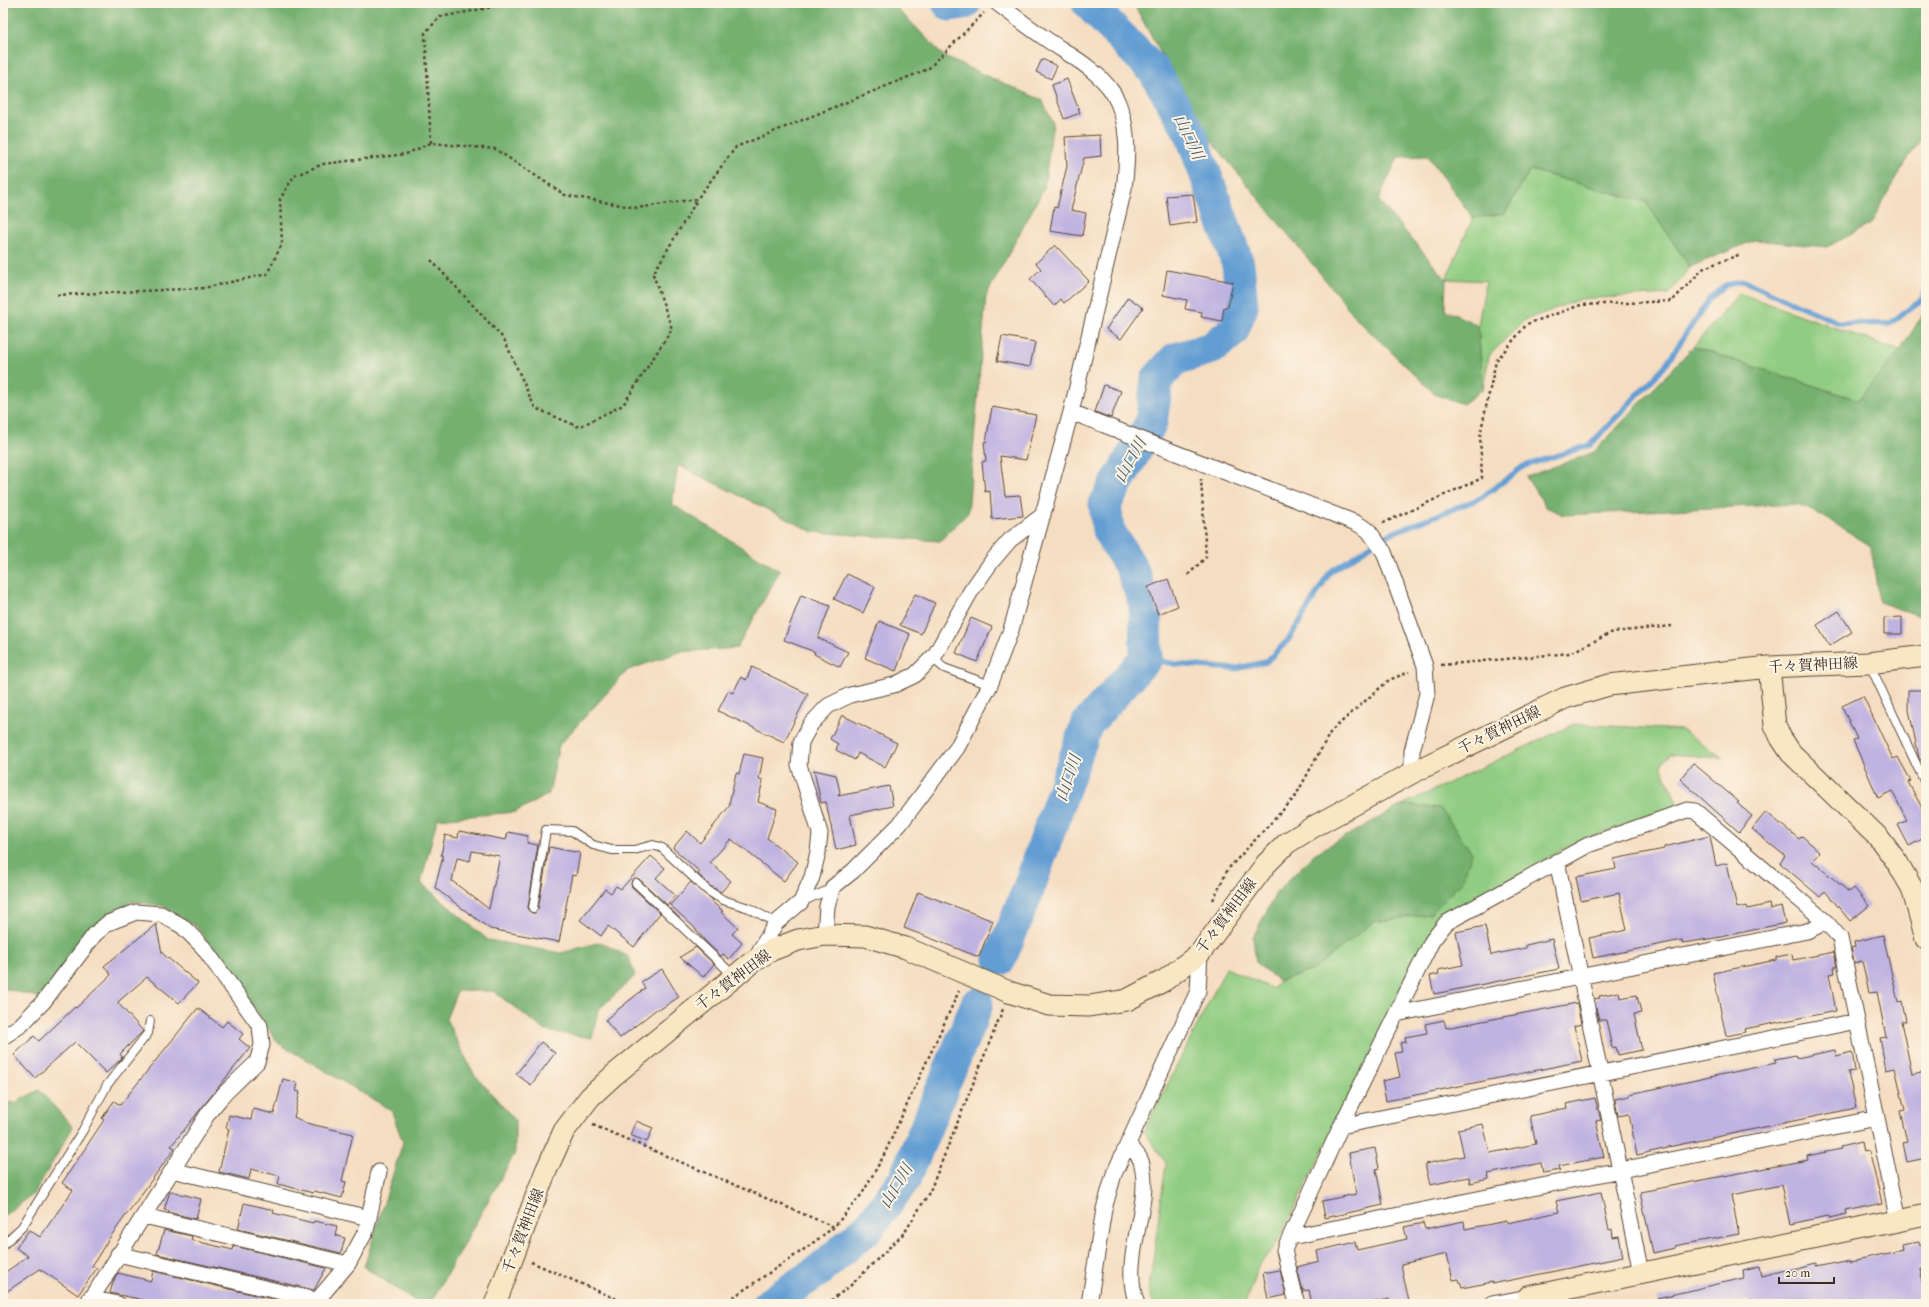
<svg xmlns="http://www.w3.org/2000/svg" width="1929" height="1307" font-family="'IM FELL French Canon','Noto Serif JP',serif">
<style>
.green{fill:#90cc81;stroke:#667b50}
.forest{fill:#74b06f;stroke:#586d46}
.lines{fill:none;stroke-linecap:round;stroke-linejoin:round}
.stream{stroke:#639ed3;stroke-width:5.5}
.river{stroke:#639ed3;stroke-width:33}
.building{fill:#bfb3e1;fill-rule:evenodd}
.lane-casing{stroke:#574536;stroke-width:10}
.street-casing{stroke:#574536;stroke-width:17}
.secondary-casing{stroke:#574536;stroke-width:23}
.path{stroke:#574536;stroke-width:2.5;stroke-dasharray:3 3;stroke-linecap:butt}
.lane{stroke:#fff;stroke-width:8}
.street{stroke:#fff;stroke-width:15}
.secondary{stroke:#f9e7c3;stroke-width:21}
.labels{text-anchor:middle;dominant-baseline:central;stroke-width:4;stroke-linejoin:round;paint-order:stroke}
.street-label{font-size:15px;fill:#3b2a1e;stroke:#fcf5e5}
.water-label{font-size:16px;font-style:italic;fill:#4b5866;stroke:#fcf5e5}
</style>
<rect width="100%" height="100%" fill="#fcf5e5"/>
<filter id="ink" filterUnits="userSpaceOnUse"><feTurbulence type="fractalNoise" baseFrequency=".025" numOctaves="2"/><feDisplacementMap in="SourceGraphic" scale="8" xChannelSelector="R" yChannelSelector="G"/><feConvolveMatrix kernelMatrix="1 2 1 2 8 2 1 2 1" color-interpolation-filters="sRGB"/></filter>
<filter id="wash" filterUnits="userSpaceOnUse"><feTurbulence type="fractalNoise" baseFrequency=".012" numOctaves="4" result="noise"/><feDisplacementMap in="SourceGraphic" scale="16" xChannelSelector="R" yChannelSelector="G"/><feGaussianBlur stdDeviation="0.9" result="paint"/><feColorMatrix in="noise" values="0 0 0 0 0 0 0 0 0 0 0 0 0 0 0 0 0 1.4 0 .05"/><feComposite in="paint" operator="in"/></filter>
<g filter="url(#wash)">
<rect width="100%" height="100%" fill="#f5ddc1"/>
<path class="green" d="M1530 170 1646 202 1690 267 1669 294 1580 299 1523 321 1489 356 1483 389 1478 325 1486 281 1446 279 1473 218 1505 213Z
M1739 293 1900 351 1858 400 1693 347Z
M1574 724 1682 730 1723 758 1670 754 1661 765 1678 805 1574 843 1436 923 1276 1245 1258 1266 1245 1304H1153L1149 1289 1166 1163 1144 1131 1226 968 1273 989 1279 981 1313 970 1373 922 1430 914 1472 853 1440 808 1402 805Z"/>
<path class="forest" d="M3 3H892L946 58 1042 100 1053 123 1044 188 986 296 968 513 940 541 813 532 678 465 672 504 780 571 737 648 680 652 628 670 559 745 549 794 515 812 437 819 421 883 488 940 561 953 600 942 629 957 635 976 598 1010 592 1038 546 1031 493 991H457L446 1019 474 1074 515 1120V1153L430 1304H420L364 1267 403 1142 391 1110 278 1043 197 927 163 906 131 901 41 998 3 988Z
M1133 3H1926V131L1895 179 1871 224 1827 247 1755 240 1690 267 1646 202 1530 170 1505 213 1473 218 1428 156 1398 157 1378 200 1446 279 1445 310 1478 325 1483 389 1463 404 1436 395 1359 321 1205 133Z
M1926 309V618L1879 602 1871 546 1821 515 1797 504 1564 515 1546 507 1526 477 1594 452 1693 347 1858 400 1900 351Z
M1402 805 1440 808 1472 853 1461 883 1430 914 1373 922 1313 970 1279 981 1256 963 1253 937 1276 893 1314 854Z
M39 1090 73 1127 34 1194 3 1216V1102L15 1103Z"/>
<g class="lines">
<path class="stream" d="M1926 160V161
M1146 658 1175 664 1234 669 1266 662 1289 639 1330 572 1387 535 1481 498 1524 466 1590 445 1664 367 1710 298 1726 285 1744 281 1839 323 1889 324 1921 300 1926 291"/>
<path class="river" d="M948 3 950 5 965 3
M1000 959 1027 893 1087 724 1146 658 1145 603 1131 567 1108 530 1105 504 1151 423 1157 379 1175 359 1212 348 1232 332 1242 307 1238 264 1191 134 1154 71 1088 3
M769 1304 818 1271 870 1226 905 1178 977 1004"/>
</g>
<g id="blocks">
<path class="building" d="M1042 59 1057 66 1051 79 1036 72Z
M1067 79 1080 113 1064 119 1052 85Z
M1100 135 1101 156 1084 158 1071 210 1086 213 1082 236 1050 231 1054 207 1057 208 1067 166 1065 137Z
M1193 194 1197 222 1170 226 1166 196Z
M1055 245 1089 281 1064 303 1061 299 1054 306 1030 279 1041 269 1036 263Z
M1167 270 1233 282 1228 307H1224L1222 321 1201 317 1202 312 1185 309 1187 300 1163 295Z
M1128 297 1143 308 1121 339 1106 329Z
M1002 336 1035 342 1030 367 997 361Z
M1104 385 1121 391 1111 418 1095 412Z
M992 407 1036 415 1026 460 1000 456 1005 496 1020 495 1023 516 992 519 990 491 985 492 982 462 986 461 984 442H986Z
M847 574 875 587 863 613 834 599Z
M1168 579 1178 606 1158 614 1148 587Z
M915 594 935 603 921 634 900 625Z
M801 595 830 606 818 638 848 652 840 667 814 654 815 652 784 640Z
M1839 611 1852 632 1829 646 1817 625Z
M1902 617V634H1884V618Z
M971 618 992 627 977 662 956 653Z
M879 621 910 634 896 671 865 658Z
M752 667 808 694 784 742 718 711 728 691 733 693 741 677 746 680Z
M1908 690H1926V759L1920 760 1919 758 1908 705Z
M1863 696 1893 759 1898 757 1911 781 1908 782 1926 815V837L1909 846 1898 825 1907 820 1892 791 1878 798 1853 740 1857 739 1842 706Z
M842 715 897 743 885 767 858 753 855 760 836 750 838 744 830 739Z
M744 754 763 758 759 779 763 780 758 802 777 809 767 838 798 862 784 881 731 839 710 862 731 881 721 892 710 886 698 874 700 872 673 848 687 831 700 843 731 804H729L736 773 739 774Z
M1693 763 1739 802 1737 803 1752 816 1739 832 1680 779Z
M814 770 836 775 840 792 838 796 889 786 893 806 850 815 856 845 836 850 826 802 821 803Z
M1766 812 1799 839 1802 836 1820 852 1812 861 1849 892 1854 888 1869 906 1850 921 1825 891 1820 897 1780 863 1785 856 1752 829Z
M459 831 506 840 508 832 528 836 527 843 538 845 528 907V910L532 913H535L538 909 549 847 580 853 576 876 572 875 559 942 490 929 435 888 443 856 441 855 445 835 458 838ZM472 851 500 856 489 909 452 881 457 858 470 861Z
M1710 836 1716 866 1727 863 1737 908 1747 906 1748 909 1769 904 1770 909 1781 906 1785 923 1721 937 1683 943 1682 940 1593 958 1589 938 1627 930 1619 893 1581 901 1576 877 1616 869 1614 859 1664 849V847Z
M651 856 665 868 656 878 675 895 667 905 639 879 635 878 632 880 631 884 632 887 660 913 634 947 608 926 601 936 580 920 605 889 611 893 616 886 621 889Z
M691 882 713 900 712 902 723 911 721 912 738 928 732 934 742 943 729 959 723 954 721 956 705 941 694 927 670 905Z
M918 892 993 921 979 957 904 928Z
M156 924 162 953 198 983 179 1003 147 977 119 1001 118 1003 143 1031 120 1054 122 1057 120 1060 106 1073 75 1042 35 1078 14 1055 34 1036 39 1041 75 1007 76 1008 111 975 104 966Z
M1485 926 1491 955 1526 948V945L1552 939 1559 969 1434 994 1430 976 1439 974 1438 970 1463 965 1456 932Z
M1883 935 1898 1002 1902 1001 1906 1021 1901 1022 1912 1074 1926 1071V1158L1907 1162 1903 1143 1907 1142 1900 1111 1905 1110 1895 1068 1886 1070 1880 1038 1886 1037 1877 992 1869 993 1862 961 1854 963 1851 948 1855 947 1854 942Z
M696 947 714 964 703 977 680 957Z
M1834 952 1837 967H1834L1835 973 1829 974 1836 1011 1744 1029 1745 1032 1726 1036 1713 973 1776 960V957L1792 954 1793 960Z
M662 969 679 997 659 1010 658 1008 620 1038 605 1020 645 988 641 982Z
M1619 992 1620 998 1637 995 1641 1013 1634 1014 1642 1050 1618 1055 1616 1047 1612 1048 1606 1020H1599L1594 999 1600 998 1599 996Z
M1577 1003 1581 1024 1574 1026 1582 1061 1386 1101 1382 1081 1400 1077 1395 1053 1402 1052 1400 1043 1406 1042 1405 1037 1427 1033 1425 1024 1444 1020 1446 1028Z
M198 1008 222 1027 227 1021 243 1034 239 1039 250 1048 171 1146 175 1148 108 1240 92 1266 97 1268 78 1295 40 1269 3 1294V1274L28 1256 16 1248 29 1230 40 1237 73 1190 62 1183 104 1120 102 1118 114 1101 120 1105Z
M541 1042 555 1053 531 1085 516 1074Z
M1835 1050 1836 1056 1852 1052 1855 1071 1848 1072 1856 1108 1668 1147V1148L1637 1155 1629 1114 1618 1116 1615 1099 1630 1096V1094L1776 1063 1775 1059 1796 1055 1797 1058Z
M283 1079 298 1083 296 1091 300 1092 294 1117 306 1123 353 1134 342 1181 346 1182 342 1198 314 1191 313 1193 278 1184 280 1176 251 1169 249 1179 219 1172 229 1129 226 1128 229 1115 251 1120 253 1109 274 1114Z
M1595 1098 1601 1120 1596 1121 1604 1157 1559 1166 1560 1170 1543 1173 1541 1163 1488 1174 1489 1179 1470 1183 1469 1177 1430 1185 1425 1164 1464 1156 1458 1129 1483 1124 1490 1153 1536 1144 1530 1116 1567 1108 1566 1104Z
M636 1121 653 1128 647 1142 630 1135Z
M1861 1142 1863 1152 1869 1151 1882 1203 1846 1211 1847 1215 1829 1219 1828 1216 1790 1224 1781 1185 1731 1195 1739 1234 1674 1246 1675 1248 1653 1253 1640 1192 1808 1160 1807 1156 1841 1149 1840 1147Z
M1375 1148 1379 1168 1376 1169 1383 1205 1325 1218 1322 1201 1356 1194 1349 1153Z
M170 1191 201 1199 196 1219 168 1212 169 1211 164 1210Z
M1601 1192 1609 1230 1612 1229 1613 1237 1619 1236 1623 1257 1492 1284V1282L1462 1288 1459 1279 1453 1280 1447 1254 1401 1264 1409 1302 1398 1304H1390L1389 1299 1365 1304H1312L1309 1290 1303 1291 1297 1267 1319 1261 1317 1251 1355 1242 1357 1250 1407 1239 1404 1227 1423 1223 1425 1229 1464 1221 1465 1229 1507 1221V1223L1559 1212 1556 1201Z
M244 1203 274 1210 273 1213 313 1223 314 1221 337 1226 335 1235 345 1238 341 1253 238 1229Z
M164 1230 192 1236 191 1240 233 1250 234 1246 326 1268 314 1290 157 1254Z
M1919 1242 1920 1246 1926 1245V1266L1919 1267 1926 1302 1916 1304H1749V1300L1728 1304H1658L1657 1298 1744 1278 1743 1270 1760 1266 1762 1277 1817 1263V1266L1850 1259 1851 1261 1903 1250 1902 1245Z
M1280 1270 1286 1295 1268 1299 1263 1273Z
M153 1271 293 1304H163L110 1293 113 1282 118 1273 151 1281Z"/>
</g>
</g>
<g filter="url(#ink)">
<use href="#blocks" fill-opacity="0" stroke="#574536" stroke-width="1"/>
<g class="lines">
<defs>
<path id="lane" d="M935 655 938 663 944 668 990 685
M1869 663 1926 785
M636 883 734 976
M801 902 833 888
M533 908 546 830 572 831 593 845 612 850H634L653 845 662 848 707 890 723 900 749 908 776 923
M3 1245 22 1227 83 1130 107 1085 148 1033 150 1021"/>
<path id="street" d="M1071 412 1356 523 1368 530 1384 552 1425 666 1427 694 1412 751V773
M1557 861 1641 1273
M825 935 827 906 833 887 853 871 900 824 957 748 990 685 1011 630 1071 412 1124 189C1128 157 1130 121 1113 93 1098 70 1071 56 1049 41 1031 29 1014 16 997 3
M754 960 776 923 801 902 812 877 818 852 820 833 799 765 801 742 811 724 828 706 850 695 894 685 915 675 935 655 971 591 992 561 1010 540 1043 515
M1396 1014 1807 931 1826 922
M3 1037 21 1025 44 1001 95 934 108 923 136 912 161 914 182 926 203 947 260 1026 262 1045 257 1062 224 1094 209 1112 88 1304
M1341 1126 1857 1021
M1128 1144C1132 1149 1139 1155 1141 1161 1154 1205 1119 1257 1137 1304
M172 1170 369 1218
M144 1216 348 1264
M1291 1237 1877 1118
M118 1254 316 1300
M90 1298 118 1304
M314 1304 348 1264 366 1231 379 1172
M1089 1304 1104 1209 1114 1174 1198 991 1200 953
M1297 1304 1284 1250 1341 1126 1432 941 1446 923 1588 845 1687 810 1695 811 1826 922 1840 938 1898 1220
M1492 1304 1528 1297 1529 1304"/>
<path id="secondary" d="M1769 667 1775 725 1781 738 1791 753 1879 838 1897 862 1912 888 1926 939
M1528 1297 1926 1214
M495 1304 545 1173 564 1131 590 1097 614 1075 734 977 752 962 772 950 798 940 825 935 865 936 906 948 1009 992 1049 1005 1089 1006 1127 1000 1165 980 1200 953 1266 864 1287 843 1313 827 1412 773 1565 698 1609 685 1769 667 1868 663 1926 656"/>
</defs>
<use href="#lane" class="lane-casing"/>
<use href="#street" class="street-casing"/>
<use href="#secondary" class="secondary-casing"/>
<path class="path" d="M431 143 425 33 440 17 493 7 499 3
M431 260 504 339 535 408 579 427 623 405 672 329 653 274 697 200
M57 295 204 288 267 274 282 244 280 199 294 176 323 164 406 154 431 143 495 149 565 195 637 208 697 199 736 147 928 69 984 13
M1383 523 1482 478 1480 435 1496 361 1527 324 1581 305 1672 301 1704 268 1741 254
M1188 575 1206 557 1201 479
M1441 665 1570 653 1613 632 1672 626
M1213 900 1228 869 1295 797 1331 731 1389 680 1409 672
M593 1125 834 1227
M531 1262 628 1304
M723 1304 806 1248 834 1227 862 1194 883 1157 959 991
M826 1304 849 1287 905 1232 930 1191 1003 1009"/>
<use href="#lane" class="lane"/>
<use href="#street" class="street"/>
<use href="#secondary" class="secondary"/>
</g>
</g>
<g class="labels">
<g class="street-label">
<text transform="translate(1813 665) rotate(-3)">千々賀神田線</text>
<text transform="translate(1499 730) rotate(-26)">千々賀神田線</text>
<text transform="translate(1226 916) rotate(-53)">千々賀神田線</text>
<text transform="translate(733 980) rotate(-37)">千々賀神田線</text>
<text transform="translate(523 1231) rotate(-69)">千々賀神田線</text>
</g>
<g class="water-label">
<text transform="translate(1189 137) rotate(65)">山口川</text>
<text transform="translate(1130 460) rotate(-61)">山口川</text>
<text transform="translate(1068 778) rotate(-71)">山口川</text>
<text transform="translate(896 1186) rotate(-59)">山口川</text>
</g>
</g>
<rect width="1929" height="1307" fill="none" stroke="#fcf5e5" stroke-width="16"/>
<path d="M1779 1277v6h55v-6" fill="none" stroke="#3b2a1e" stroke-width="2"/>
<text x="1785" y="1277" font-size="12" fill="#3b2a1e" stroke="#fcf5e5" stroke-width="3" paint-order="stroke">20 m</text>
</svg>
